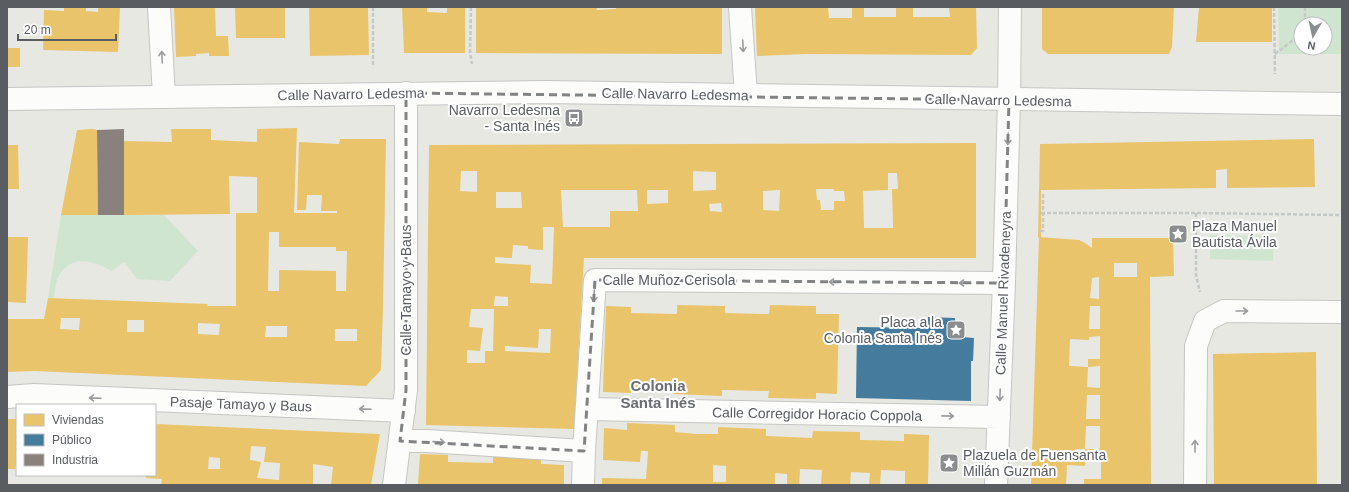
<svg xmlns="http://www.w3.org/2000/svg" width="1349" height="492" font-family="Arial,sans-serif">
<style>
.green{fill:#d0e5d0;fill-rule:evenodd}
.homes{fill:#e9c46a;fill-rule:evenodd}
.public{fill:#457b9d}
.industry{fill:#8a817c}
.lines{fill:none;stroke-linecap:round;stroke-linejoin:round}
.street-casing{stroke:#c5c5c3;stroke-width:24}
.secondary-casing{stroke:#c5c6c4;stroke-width:24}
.path{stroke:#c4c9c6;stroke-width:2.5;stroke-dasharray:4 2;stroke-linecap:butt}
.street{stroke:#fcfcfb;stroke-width:22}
.secondary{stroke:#fcfcfb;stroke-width:22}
.oneway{stroke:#9a9c9e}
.marked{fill:none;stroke:#818385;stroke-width:3;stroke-dasharray:8 5;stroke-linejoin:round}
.labels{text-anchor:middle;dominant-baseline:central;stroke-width:4;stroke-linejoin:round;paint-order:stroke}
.street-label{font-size:14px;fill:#595c60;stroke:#fff}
.poi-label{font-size:14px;fill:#595c60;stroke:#fff;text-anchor:end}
.neighbourhood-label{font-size:15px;font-weight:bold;fill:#6a6d72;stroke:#fff}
</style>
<rect width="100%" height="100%" fill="#e8e8e3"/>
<path class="green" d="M1278 7H1342V54H1279ZM1301 24H1325V48H1301Z
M61 215H164L198 251 170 281 137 279 124 262 112 271C91 259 68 254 57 280 55 286 55 293 54 299L48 298Z
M1210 235 1274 236 1273 261 1210 259Z"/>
<path class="homes" d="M64 7H86V11L98 12V7H120L118 52 43 50 44 10 64 11Z
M174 7H215L216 36H228L229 56H209V53L196 54V56L176 57Z
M235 7H285V38H236Z
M309 7H368L369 55 310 56Z
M402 7H427V12L447 13V7H465V53H404Z
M476 7H597V10L616 9V7H722V54L476 53Z
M755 7H828L829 18H852V7H864V17H896V7H913V17H950L949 7H976L977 48 971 55 807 54 757 56Z
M1042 7H1174L1172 47 1169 54H1048L1042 49Z
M1199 7H1272V42H1196Z
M7 48H20V67H7Z
M297 128 294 213H337V211H321L322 195H307L306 210H297L299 142 339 144 340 139H386L383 308 381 370 366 386 35 371 7 372V319H44L48 298 208 304 207 306H236V213H257V177L229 176 230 214 124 215 123 141 172 142 171 129H211V140L257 142V129ZM269 232H279V247H336V251H347L346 291H336V271L279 270V291H268ZM61 318H80L79 330 60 329ZM127 320H144V332H127ZM198 323 220 324 219 335 198 334ZM266 326H287V337H265ZM335 329H357V341H335Z
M93 129 97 130 98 215H61L77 130Z
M1314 139 1315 187 1227 188V169L1216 170V188L1039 190 1040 144Z
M976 143V258H584L574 429 426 425 429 145ZM461 171H477V192L460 191ZM693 171 716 172V190L693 191ZM888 173H897L898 189H892L893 228H864L863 191 888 190ZM816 189H834V191H844L845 201H834V210H821L820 200H817ZM561 190H637L638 211H610V227H563ZM647 190H668V203L647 204ZM780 190 779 211 763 210V191ZM496 192H521L522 208H496ZM721 203 722 212 710 211 709 204ZM543 227H554L552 284 530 283 531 265 495 263V257L512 258 513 245 528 246V249L543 250ZM495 296 508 297V306H494ZM471 309H494L493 351H485V363H467V350L480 351 483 328 469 327ZM539 329H551L550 353 505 351V346L538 348Z
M7 145H18L19 189H7Z
M1039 190H1041V237L1038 238Z
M7 237H28L26 303 7 302Z
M1039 237 1079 240 1085 243 1092 248V238H1173L1174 276 1150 277 1151 485H1084V479H1101V456H1086L1085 449H1100V426H1086L1085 449H1076L1075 456H1086L1085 466 1067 465 1066 485H1031ZM1114 263H1137V277H1114ZM1099 277V299L1090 298 1092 278ZM1090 306H1100V329H1089ZM1100 336V359H1088V367L1069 366 1070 339 1089 340V337ZM1100 366V388L1087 387 1088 367ZM1087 395H1100V419H1086Z
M677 305 725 306V313L769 314 770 305 816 306V314H839L837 394 816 393V399L768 398 769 391 722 390V396L674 394V388L631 387V393L603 392 606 306 631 307V313L677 314Z
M1316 352 1317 485H1214L1213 354Z
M7 419H17V454L15 469H7Z
M627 423 675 425V432L696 434H718V427L766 429V436L812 438 813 431 860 432V440L904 441V434L929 435 928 485H905V471L881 470 880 485H869L870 473 851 472 850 485H821L822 470 800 469 799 485H787V474L775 473V485H602V478L646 479 648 451H641L640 462 603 460 604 428 627 430ZM713 465 726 466V482H713Z
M155 424 380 434 371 485H331L333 467 313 464V485H161L162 479 146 478V475H155ZM251 446 266 447 264 462 280 463 279 480 257 478 261 462 250 460ZM209 457 220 458V469H208Z
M420 454 448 455V462L493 463V455L541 458V464L564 465V485H418Z"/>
<path class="public" d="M928 317 955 318V329L962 337 974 338 973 361H971V401L856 398 857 327 928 328Z"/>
<path class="industry" d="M124 129V215H98L97 130Z"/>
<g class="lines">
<defs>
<path id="street" d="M159 7 164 96
M740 7 746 95
M7 397 34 395 404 411
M587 409 999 417
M400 441H427L584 451
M394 485 406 390V93
M583 485 584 451 595 280 1004 283
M996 485 1004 283 1009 100 1010 7
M1195 485 1196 346 1205 321 1224 311 1342 312"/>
<path id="secondary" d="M7 99 546 92 1342 104"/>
</defs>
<use href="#street" class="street-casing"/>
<use href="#secondary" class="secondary-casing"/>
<path class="path" d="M373 7V67
M471 7 470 53 472 64
M1274 7 1275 74
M1305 7V24
M1275 54 1301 34
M1041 213H1196L1342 215
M1196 213V275L1200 292
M1040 231H1043V195H1041"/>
<use href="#street" class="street"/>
<use href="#secondary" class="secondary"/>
</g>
<defs><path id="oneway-shaft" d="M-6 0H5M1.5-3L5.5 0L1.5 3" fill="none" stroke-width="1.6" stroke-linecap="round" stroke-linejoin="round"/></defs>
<g class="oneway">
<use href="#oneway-shaft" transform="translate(743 46) rotate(87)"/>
<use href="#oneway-shaft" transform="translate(162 57) rotate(-93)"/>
<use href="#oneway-shaft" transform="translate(1008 139) rotate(92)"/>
<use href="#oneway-shaft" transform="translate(835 282) rotate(-180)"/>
<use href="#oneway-shaft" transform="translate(965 283) rotate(-180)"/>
<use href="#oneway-shaft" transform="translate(594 296) rotate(94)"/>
<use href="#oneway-shaft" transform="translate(1242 311)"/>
<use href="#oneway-shaft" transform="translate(1000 395) rotate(92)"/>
<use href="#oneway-shaft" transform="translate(95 398) rotate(-178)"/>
<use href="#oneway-shaft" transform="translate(365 409) rotate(-178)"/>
<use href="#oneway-shaft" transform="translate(948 416) rotate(1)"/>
<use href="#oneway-shaft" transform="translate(439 442) rotate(4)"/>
<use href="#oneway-shaft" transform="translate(1195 446) rotate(-90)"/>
</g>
<path class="marked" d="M406 93 1009 100 1004 283 595 280 584 451 400 441 406 390Z"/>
<defs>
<symbol id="bus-square" viewBox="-11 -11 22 22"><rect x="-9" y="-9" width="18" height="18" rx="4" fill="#8b8d8e" stroke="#fff"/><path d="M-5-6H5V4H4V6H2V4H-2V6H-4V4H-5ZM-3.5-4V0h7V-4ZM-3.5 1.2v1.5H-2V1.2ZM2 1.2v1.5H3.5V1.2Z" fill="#fff"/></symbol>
<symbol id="sight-square" viewBox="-11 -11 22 22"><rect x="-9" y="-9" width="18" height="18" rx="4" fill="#8b8d8e" stroke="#fff"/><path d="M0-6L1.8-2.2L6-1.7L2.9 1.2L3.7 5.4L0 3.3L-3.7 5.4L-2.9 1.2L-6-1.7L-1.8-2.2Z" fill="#fff"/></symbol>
</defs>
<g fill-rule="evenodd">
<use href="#bus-square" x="563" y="107" width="22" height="22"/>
<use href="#sight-square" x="1167" y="223" width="22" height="22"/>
<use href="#sight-square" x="945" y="319" width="22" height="22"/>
<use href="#sight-square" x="938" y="452" width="22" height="22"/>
</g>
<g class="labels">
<g class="street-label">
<text transform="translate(351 94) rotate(-1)">Calle Navarro Ledesma</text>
<text transform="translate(675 94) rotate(1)">Calle Navarro Ledesma</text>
<text transform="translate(998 100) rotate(1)">Calle Navarro Ledesma</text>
<text x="669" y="280">Calle Muñoz Cerisola</text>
<text transform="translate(406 290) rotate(-90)">Calle Tamayo y Baus</text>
<text transform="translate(1003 293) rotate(-88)">Calle Manuel Rivadeneyra</text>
<text transform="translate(241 404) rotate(2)">Pasaje Tamayo y Baus</text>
<text transform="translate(817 414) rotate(1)">Calle Corregidor Horacio Coppola</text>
</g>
<g class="poi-label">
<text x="560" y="110">Navarro Ledesma<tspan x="560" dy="16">- Santa Inés</tspan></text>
<text x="1192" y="226" text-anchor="start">Plaza Manuel<tspan x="1192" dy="16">Bautista Ávila</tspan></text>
<text x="942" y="322">Placa a la<tspan x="942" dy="16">Colonia Santa Inés</tspan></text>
<text x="963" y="455" text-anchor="start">Plazuela de Fuensanta<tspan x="963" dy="16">Millán Guzmán</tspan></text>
</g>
<g class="neighbourhood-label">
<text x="658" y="385">Colonia<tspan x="658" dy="17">Santa Inés</tspan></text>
</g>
</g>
<rect width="1349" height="492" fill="none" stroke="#595c60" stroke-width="16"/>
<rect x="16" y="404" width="140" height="72" fill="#ffffff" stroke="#bdbebf"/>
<rect x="24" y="414" width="20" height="12" fill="#e9c46a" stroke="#bdbebf"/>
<text x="52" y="424" font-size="12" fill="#595c60">Viviendas</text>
<rect x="24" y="434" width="20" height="12" fill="#457b9d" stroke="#bdbebf"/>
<text x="52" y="444" font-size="12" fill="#595c60">Público</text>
<rect x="24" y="454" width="20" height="12" fill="#8a817c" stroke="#bdbebf"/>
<text x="52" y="464" font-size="12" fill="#595c60">Industria</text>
<g transform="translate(1313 36) rotate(189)"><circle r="19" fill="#ffffff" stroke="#bdbebf"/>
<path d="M0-3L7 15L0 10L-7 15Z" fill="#8b8d8e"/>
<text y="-6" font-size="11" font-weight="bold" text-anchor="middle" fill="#595c60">N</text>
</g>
<path d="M18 34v6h98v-6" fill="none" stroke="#595c60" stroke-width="2"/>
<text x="24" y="34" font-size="12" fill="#595c60" stroke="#ffffff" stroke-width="3" paint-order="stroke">20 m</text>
</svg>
